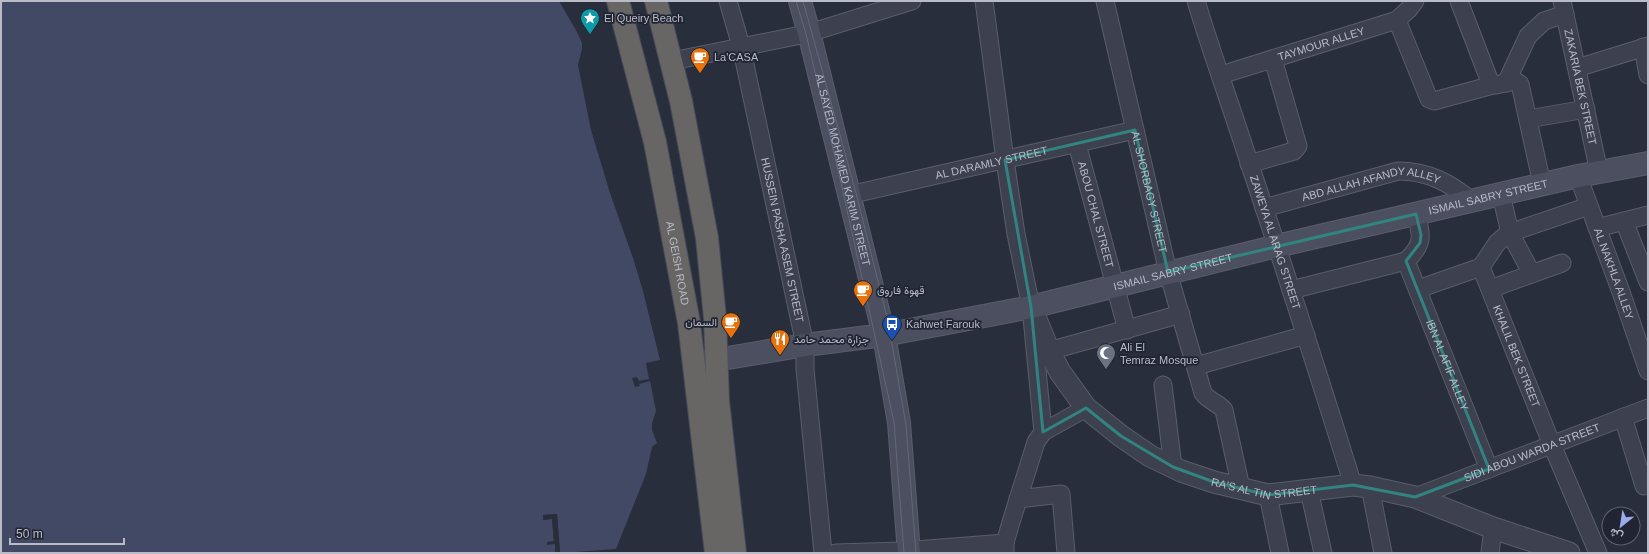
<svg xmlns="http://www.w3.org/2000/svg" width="1649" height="554" font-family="Helvetica,Vazirmatn,sans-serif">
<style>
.water{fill:#414964}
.pier{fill:#292e3d}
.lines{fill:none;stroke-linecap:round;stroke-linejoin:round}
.minor-casing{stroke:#5a5e6b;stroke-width:19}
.tertiary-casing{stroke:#5a5e6b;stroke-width:23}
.secondary-casing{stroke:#5a5e6b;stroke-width:24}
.trunk-casing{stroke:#474b58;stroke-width:24}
.minor{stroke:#3d404e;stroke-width:17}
.tertiary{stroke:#3d404e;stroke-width:21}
.secondary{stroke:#4b4f60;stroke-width:22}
.trunk{stroke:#676664;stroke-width:22}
.tram{stroke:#636877;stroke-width:1}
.marked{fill:none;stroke:#318480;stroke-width:3;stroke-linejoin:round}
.labels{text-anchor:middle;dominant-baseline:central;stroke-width:3.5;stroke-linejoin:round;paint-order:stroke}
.poi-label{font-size:11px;fill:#b9bcc8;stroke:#212533;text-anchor:start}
.street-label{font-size:11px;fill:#b9bcc8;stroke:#212533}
</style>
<rect width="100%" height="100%" fill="#292e3d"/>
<path class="water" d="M1 1H559L577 32 582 43V49L578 65 591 130 610 193 633 258 643 291 660 360 646 363 649 379 639 381 637 377 632 378 635 387 640 386 639 384 650 381 656 411 652 423V430L657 443 652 447 646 474 616 549 560 553 557 514 543 515V520L552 519 554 542H547V544H555V553H1Z"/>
<path class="pier" d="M557 514 560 553H558L555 516 545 517 554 518 557 553H555V544L547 545V542L554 541 552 519 543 520V515Z"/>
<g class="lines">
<defs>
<g id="minor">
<path id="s1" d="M728 1 741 46 805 345V369L823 553"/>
<path d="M984 1 1005 160 1016 234 1031 307 1043 432"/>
<path id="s2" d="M1105 1 1168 272 1203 393C1209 401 1218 403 1224 410L1241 488"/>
<path id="s3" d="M1196 1C1212 54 1231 106 1248 159 1284 267 1319 376 1353 485"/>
<path d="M1459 1 1490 82 1496 85 1515 81 1520 84 1542 184"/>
<path id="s4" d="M1562 1 1599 172"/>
<path d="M1397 20 1429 99 1434 101 1493 85"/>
<path d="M1643 47 1648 75"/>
<path d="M672 61 806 34 912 1"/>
<path d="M1577 68 1648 46"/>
<path id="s5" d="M1221 75 1397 20 1409 9 1415 1"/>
<path d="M1506 83 1528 36 1544 21 1565 14"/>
<path d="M1528 119 1586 109"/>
<path id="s6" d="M1077 144 1127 330"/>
<path d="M1249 164 1294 151 1298 146 1273 59"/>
<path id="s7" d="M1578 176 1621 292 1648 371"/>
<path d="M1501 194 1510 233 1532 274"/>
<path id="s8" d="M849 195 1135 130"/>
<path id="s9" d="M1264 208 1398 171C1428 171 1450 183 1472 201"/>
<path d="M1624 221 1648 282"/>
<path d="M1597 228 1648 215"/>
<path id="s10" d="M1406 261 1489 469"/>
<path id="s11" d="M1481 267 1552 445 1598 553"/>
<path d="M1418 289 1481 267 1497 243 1505 236 1515 231 1589 206"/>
<path d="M1490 289 1562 263"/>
<path d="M1291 290 1406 261C1424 244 1422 236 1416 214"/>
<path d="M1049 351 1181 314"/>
<path d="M1196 366 1306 335"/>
<path d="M1163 385 1173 467"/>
<path d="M1623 417 1644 486"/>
<path d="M1370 487 1383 553"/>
<path d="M1309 490 1323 553"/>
<path d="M1268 495 1280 553"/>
<path id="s12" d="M1415 497 1648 408"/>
<path d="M1018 499 1061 494 1066 553"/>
<path d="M836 553 903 551 1005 543"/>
<path d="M1005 553V543L1011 522 1036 442 1043 432 1086 408"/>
<path d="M1490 553 1493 528"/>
</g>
<g id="tertiary">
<path id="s13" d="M1031 307 1049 351 1060 372 1086 408 1121 436 1150 456 1181 471 1214 482 1268 495 1353 485 1370 487 1415 497 1493 528 1569 553"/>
</g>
<g id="secondary">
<path id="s14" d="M800 1 809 33 884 335 899 423 909 553"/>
<path id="s15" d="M698 363 805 345 884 335 1031 307 1277 246 1578 176 1648 163"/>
</g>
<g id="trunk">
<path id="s16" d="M618 1 655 142 689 323 716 553"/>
<path d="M656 1 681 101 707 238 715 318 718 401 735 553"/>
</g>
</defs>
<use href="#minor" class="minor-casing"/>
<use href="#tertiary" class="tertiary-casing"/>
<use href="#secondary" class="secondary-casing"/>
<use href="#trunk" class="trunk-casing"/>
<use href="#minor" class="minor"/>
<use href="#tertiary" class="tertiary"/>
<use href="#secondary" class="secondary"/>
<use href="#trunk" class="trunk"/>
<path class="tram" d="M796 1 806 34 839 174 894 422 904 553
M803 1 856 193 888 321 906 425 916 553"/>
</g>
<path class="marked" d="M1135 130 1168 272 1416 214 1421 235 1420 243 1406 261 1489 469 1415 497 1353 485 1268 495 1214 482 1173 467 1121 436 1086 408 1043 432 1031 307 1005 160Z"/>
<defs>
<symbol id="sight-pin" viewBox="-11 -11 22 30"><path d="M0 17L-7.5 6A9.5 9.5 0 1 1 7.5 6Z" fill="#0f9aa8" stroke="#212533"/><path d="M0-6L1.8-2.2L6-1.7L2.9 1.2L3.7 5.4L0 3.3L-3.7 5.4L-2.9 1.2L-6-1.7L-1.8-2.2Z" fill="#fff"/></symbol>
<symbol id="cafe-pin" viewBox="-11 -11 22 30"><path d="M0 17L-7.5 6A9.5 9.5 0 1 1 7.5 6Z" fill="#e8710a" stroke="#212533"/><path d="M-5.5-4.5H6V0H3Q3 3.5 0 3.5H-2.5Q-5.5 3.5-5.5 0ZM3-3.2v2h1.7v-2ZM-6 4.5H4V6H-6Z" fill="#fff"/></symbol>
<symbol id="bus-pin" viewBox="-11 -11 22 30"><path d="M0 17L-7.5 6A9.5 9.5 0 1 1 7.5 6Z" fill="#1a4fb4" stroke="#212533"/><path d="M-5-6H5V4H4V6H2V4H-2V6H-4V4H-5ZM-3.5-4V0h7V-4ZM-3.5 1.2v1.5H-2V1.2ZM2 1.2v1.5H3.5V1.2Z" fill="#fff"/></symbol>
<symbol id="restaurant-pin" viewBox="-11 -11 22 30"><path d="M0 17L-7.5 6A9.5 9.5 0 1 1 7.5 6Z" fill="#e8710a" stroke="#212533"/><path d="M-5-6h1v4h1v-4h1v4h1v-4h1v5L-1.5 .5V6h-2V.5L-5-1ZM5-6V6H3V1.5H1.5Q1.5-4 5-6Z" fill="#fff"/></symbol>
<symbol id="mosque-pin" viewBox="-11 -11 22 30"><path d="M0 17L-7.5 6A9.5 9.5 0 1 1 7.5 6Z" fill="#6b7280" stroke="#212533"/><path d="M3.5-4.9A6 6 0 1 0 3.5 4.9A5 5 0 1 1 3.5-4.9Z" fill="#fff"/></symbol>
</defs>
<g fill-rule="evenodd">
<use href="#sight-pin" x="579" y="7" width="22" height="30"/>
<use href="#cafe-pin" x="689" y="46" width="22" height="30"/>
<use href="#cafe-pin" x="852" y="279" width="22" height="30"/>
<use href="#cafe-pin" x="720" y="311" width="22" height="30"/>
<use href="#bus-pin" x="881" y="313" width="22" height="30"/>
<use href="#restaurant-pin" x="769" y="328" width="22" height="30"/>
<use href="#mosque-pin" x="1095" y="342" width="22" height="30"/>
</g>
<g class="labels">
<g class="poi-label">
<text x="604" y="18">El Queiry Beach</text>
<text x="714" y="57">La'CASA</text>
<text x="877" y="290">قهوة فاروق</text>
<text x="717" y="322" text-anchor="end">السمان</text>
<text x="906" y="324">Kahwet Farouk</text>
<text x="794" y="339">جزارة محمد حامد</text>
<text x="1120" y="347">Ali El<tspan x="1120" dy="13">Temraz Mosque</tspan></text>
</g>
<g class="street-label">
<text stroke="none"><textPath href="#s5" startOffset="105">TAYMOUR ALLEY</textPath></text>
<text stroke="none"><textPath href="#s4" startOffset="88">ZAKARIA BEK STREET</textPath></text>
<text stroke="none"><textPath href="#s8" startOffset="146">AL DARAMLY STREET</textPath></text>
<text stroke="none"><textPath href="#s14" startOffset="174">AL SAYED MOHAMED KARIM STREET</textPath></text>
<text stroke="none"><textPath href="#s9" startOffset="111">ABD ALLAH AFANDY ALLEY</textPath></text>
<text stroke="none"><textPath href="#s2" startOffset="196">AL SHORBAGY STREET</textPath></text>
<text stroke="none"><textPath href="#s15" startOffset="808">ISMAIL SABRY STREET</textPath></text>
<text stroke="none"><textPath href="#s6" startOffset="73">ABOU CHAL STREET</textPath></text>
<text stroke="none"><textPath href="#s1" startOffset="245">HUSSEIN PASHA ASEM STREET</textPath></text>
<text stroke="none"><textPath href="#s3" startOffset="254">ZAWEYA AL ARAG STREET</textPath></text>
<text stroke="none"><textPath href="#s16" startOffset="269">AL GEISH ROAD</textPath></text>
<text stroke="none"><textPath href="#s15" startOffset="484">ISMAIL SABRY STREET</textPath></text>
<text stroke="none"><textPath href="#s7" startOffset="104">AL NAKHLA ALLEY</textPath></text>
<text stroke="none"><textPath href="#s11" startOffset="96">KHALIL BEK STREET</textPath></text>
<text stroke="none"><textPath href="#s10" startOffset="112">IBN AL AFIF ALLEY</textPath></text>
<text stroke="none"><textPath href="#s12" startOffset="125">SIDI ABOU WARDA STREET</textPath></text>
<text stroke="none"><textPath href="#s13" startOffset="316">RA'S AL TIN STREET</textPath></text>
</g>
</g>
<rect width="1649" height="554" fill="none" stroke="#b9bcc8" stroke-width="4"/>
<g transform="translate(1621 526) rotate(210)"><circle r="19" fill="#212533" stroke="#5e616f"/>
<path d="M0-3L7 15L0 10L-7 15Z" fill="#9baaeb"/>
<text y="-6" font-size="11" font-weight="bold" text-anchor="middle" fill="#b9bcc8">ش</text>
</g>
<path d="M10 538v6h114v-6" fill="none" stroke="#b9bcc8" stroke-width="2"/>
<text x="16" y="538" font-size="12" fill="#b9bcc8" stroke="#212533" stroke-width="3" paint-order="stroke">50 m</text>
</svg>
